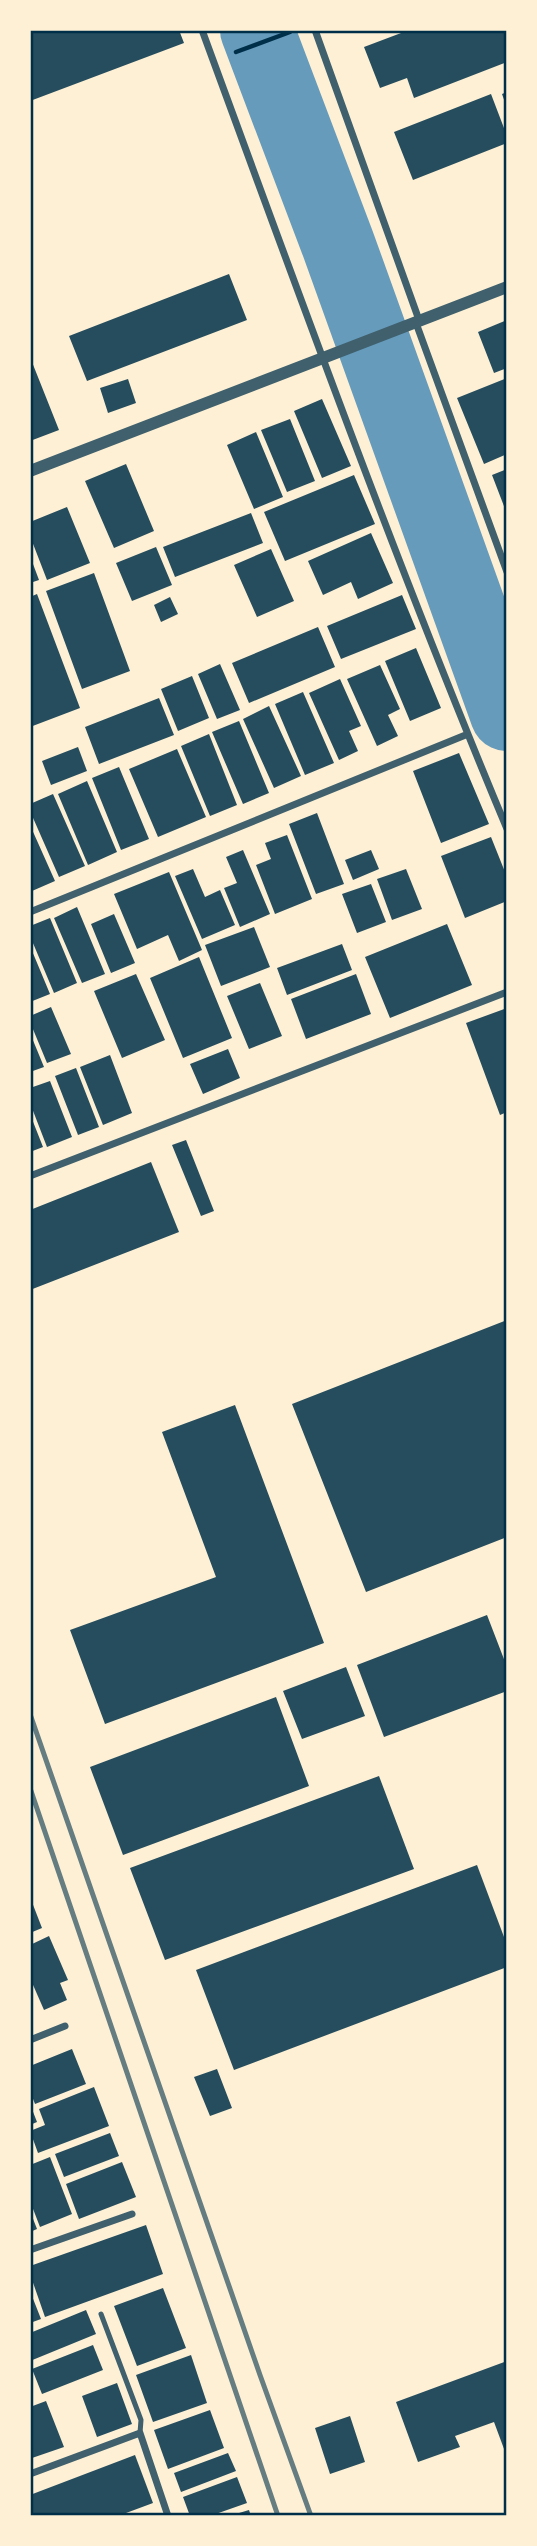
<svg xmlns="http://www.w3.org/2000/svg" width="537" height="2546" font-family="'Archivo Narrow',sans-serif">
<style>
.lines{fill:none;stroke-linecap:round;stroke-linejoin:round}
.river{stroke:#669bbc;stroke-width:74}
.building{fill:#264d5e}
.path{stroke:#003049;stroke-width:4.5}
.service{stroke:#3f606c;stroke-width:5}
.minor{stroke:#3f606c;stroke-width:7}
.tertiary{stroke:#3f606c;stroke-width:12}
.rail{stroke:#657d81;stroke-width:5}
.neatline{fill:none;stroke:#003049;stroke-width:2.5}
</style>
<rect width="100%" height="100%" fill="#fdf0d5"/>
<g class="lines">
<path class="river" d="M257 30 338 244 507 714"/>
</g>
<path class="building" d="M30 30H179L184 43 30 101Z
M409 30H507V62L414 98 407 78 380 88 364 47Z
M507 92V108L502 94Z
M491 94 507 136V143L413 180 394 132Z
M229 274 247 320 87 381 69 336Z
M507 320V368L494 373 478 332Z
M30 357 59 430 30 441Z
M507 378V454L484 464 457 398Z
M128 379 136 403 108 413 100 388Z
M322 399 351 466 322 478 294 411Z
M290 419 315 481 287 492 261 430Z
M256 432 283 497 254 509 227 445Z
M126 464 154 531 114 548 85 481Z
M507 469V514L492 475Z
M354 475 375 524 285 561 264 512Z
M67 507 90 563 47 580 30 536V522Z
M251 513 263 543 175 577 163 547Z
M371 533 393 583 358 599 351 582 323 595 308 561Z
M156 547 172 585 132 601 116 563Z
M271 549 294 601 257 617 234 565Z
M30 556 39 580 30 583Z
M94 573 130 671 82 689 46 591Z
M37 594 80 708 30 727V597Z
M402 595 416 629 341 659 327 626Z
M170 597 178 614 161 622 154 605Z
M318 627 335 667 249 703 232 663Z
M416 648 441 708 410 721 385 661Z
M220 664 240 710 217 719 198 674Z
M380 665 400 709 388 715 398 736 377 746 347 679Z
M192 676 209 718 178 731 161 689Z
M340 679 361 726 349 731 358 751 339 760 309 693Z
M303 692 334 763 305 775 275 704Z
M159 698 174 735 99 764 85 727Z
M269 706 301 776 274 788 243 719Z
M239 721 269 793 243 804 212 732Z
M209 734 237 805 210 816 181 746Z
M78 747 87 771 51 785 42 761Z
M177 749 206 817 158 837 129 769Z
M459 753 489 824 441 843 413 771Z
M119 767 149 839 121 850 92 778Z
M87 781 117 852 88 865 58 794Z
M53 794 85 866 59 877 30 811V804Z
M317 813 344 884 316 894 289 824Z
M30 825 55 881 32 891 30 887Z
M287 835 312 899 275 914 256 865 271 859 265 843Z
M491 837 507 877V901L465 918 441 856Z
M243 850 270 914 240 927 224 888 237 883 226 857Z
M371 850 379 869 353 880 345 860Z
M193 869 205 897 220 890 235 925 202 939 175 876Z
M406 869 422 909 392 920 377 879Z
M169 872 202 950 179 961 168 935 137 949 114 894Z
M371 884 386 922 357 933 342 894Z
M77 907 105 974 82 983 54 918Z
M114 914 135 963 111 973 91 924Z
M50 918 77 983 54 993 30 936V926Z
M447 924 472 985 390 1018 365 957Z
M254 927 270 967 221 986 205 945Z
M342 944 352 970 287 995 277 968Z
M30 946 50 994 30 1002Z
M199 957 232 1038 183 1058 150 978Z
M136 974 165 1040 122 1058 94 991Z
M356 974 371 1014 306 1039 291 999Z
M260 983 282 1036 249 1049 227 996Z
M51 1007 71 1054 47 1063 30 1022V1016Z
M507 1008V1112L500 1115 466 1023Z
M30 1033 44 1067 30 1072Z
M228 1049 240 1078 203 1094 190 1064Z
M110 1055 132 1113 103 1125 80 1067Z
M76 1068 99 1127 78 1135 55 1076Z
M50 1081 72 1137 47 1147 30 1103V1088Z
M30 1114 43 1147 30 1152Z
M186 1140 214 1211 201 1216 172 1145Z
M151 1162 179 1232 30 1290V1210Z
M507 1320V1537L366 1592 292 1404Z
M235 1405 324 1643 105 1724 70 1630 216 1577 162 1432Z
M487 1615 507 1667V1691L384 1737 357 1665Z
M346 1667 365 1716 302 1739 283 1691Z
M276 1697 309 1786 123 1855 90 1767Z
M379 1776 414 1869 165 1960 130 1868Z
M477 1865 507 1945V1967L234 2070 196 1970Z
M30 1897 42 1928 30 1933Z
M49 1936 68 1980 60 1983 67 2000 44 2010 30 1978V1945Z
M72 2049 86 2084 35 2104 30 2091V2066Z
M217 2069 232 2108 210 2116 194 2077Z
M94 2087 109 2126 38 2153 30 2131 45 2125 39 2109Z
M30 2104 37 2122 30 2125Z
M110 2133 119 2156 64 2177 55 2154Z
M50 2157 72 2214 40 2227 30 2201V2165Z
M122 2162 136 2197 79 2219 66 2184Z
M30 2211 37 2229 30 2232Z
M146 2225 163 2274 45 2317 30 2274V2266Z
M163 2288 186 2348 137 2366 114 2306Z
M30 2291 41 2319 30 2323Z
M86 2310 96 2334 30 2361V2333Z
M93 2345 103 2370 42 2394 32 2369Z
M191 2355 207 2403 153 2422 136 2375Z
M507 2361V2457L494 2422 455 2436 460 2447 418 2462 396 2402Z
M117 2383 132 2424 97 2437 82 2396Z
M46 2401 64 2447 32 2458 30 2452V2407Z
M210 2410 224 2448 168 2469 154 2430Z
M350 2416 365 2462 330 2474 315 2428Z
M228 2453 236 2471 181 2492 174 2473Z
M135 2455 153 2503 118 2516H30V2495Z
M237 2477 247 2503 210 2516H190L183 2497Z
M249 2510 251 2516H229Z"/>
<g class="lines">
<path class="path" d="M236 52 290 32"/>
<path class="service" d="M101 2314 141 2420 140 2433"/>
<path class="minor" d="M202 30C300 297 397 566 507 829
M315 30 419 320
M416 323 507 572
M30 912 468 734
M30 1176 507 992
M30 2040 65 2026
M30 2250 132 2214
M30 2474 140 2433 168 2516"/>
<path class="tertiary" d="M30 471 507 287"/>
<path class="rail" d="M30 1714 260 2375 311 2516
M30 1788 278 2516"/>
</g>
<rect width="537" height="2546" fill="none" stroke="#fdf0d5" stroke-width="63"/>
<rect x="32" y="32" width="473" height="2482" class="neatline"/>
</svg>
